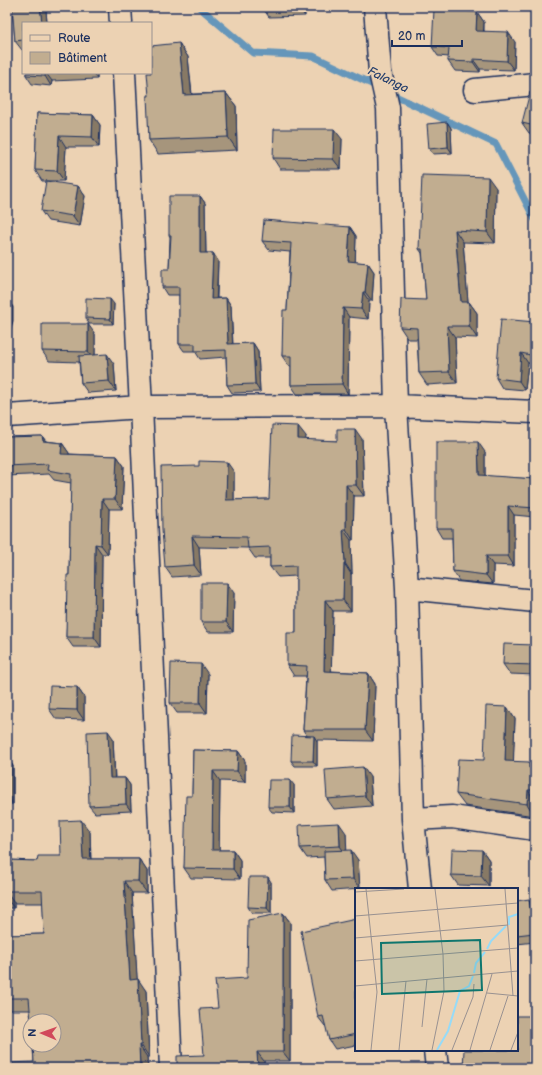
<svg xmlns="http://www.w3.org/2000/svg" width="542" height="1075" font-family="'Balsamiq Sans',sans-serif">
<style>
.lines{fill:none;stroke-linecap:round;stroke-linejoin:round}
.stream{stroke:#6596ba;stroke-width:7}
.street-casing{stroke:#1b2f5e;stroke-width:25}
.street{stroke:#ecd2b3;stroke-width:22}
.wall{fill:#a6957c;stroke:#1b2f5e}
.shaded-wall{fill:#877965;stroke:#1b2f5e}
.building{fill:#c1ad90;stroke:#1b2f5e}
.labels{text-anchor:middle;dominant-baseline:central;stroke-width:4;stroke-linejoin:round;paint-order:stroke}
.water-label{font-size:12px;font-style:italic;fill:#27406d;stroke:#ecd2b3}
.inset-river{fill:none;stroke:#96dbf8;stroke-width:2}
.inset-road{fill:none;stroke:#989191;stroke-width:1}
.view{fill:#0f766e;fill-opacity:0.15;stroke:#0f766e;stroke-width:2}
.inset-edge{fill:none;stroke:#1b2f5e;stroke-width:2}
</style>
<rect width="100%" height="100%" fill="#ecd2b3"/>
<filter id="ink" filterUnits="userSpaceOnUse"><feTurbulence type="fractalNoise" baseFrequency=".025" numOctaves="2"/><feDisplacementMap in="SourceGraphic" scale="8" xChannelSelector="R" yChannelSelector="G"/><feConvolveMatrix kernelMatrix="1 2 1 2 8 2 1 2 1" color-interpolation-filters="sRGB"/></filter>
<g filter="url(#ink)">
<g class="lines">
<path class="stream" d="M199 7 253 53 313 56 380 88
M389 93 496 144 535 220"/>
<defs>
<path id="street" d="M120 7 121 23
M375 7 380 72 388 108 396 406 407 588 413 819 420 889
M124 73 141 407 171 1068
M475 90 535 84
M7 416 141 407 396 406 535 412
M407 588 535 601
M413 819 452 817 535 829
M435 1050 437 1068"/>
</defs>
<use href="#street" class="street-casing"/>
<use href="#street" class="street"/>
</g>
<path class="wall" d="M12 7H40L41 11 40 7H44L46 10 47 23H23V50H22L15 41Z
M262 7H304L305 16 269 17Z
M477 12 484 22V31L515 42 514 70 480 69V72L455 71 448 61 449 57 438 56 432 47Z
M179 43 188 57 192 94 226 93 236 106 237 150 158 154 149 140V96Z
M26 73H97V79L52 81 51 86 32 84 26 75Z
M535 93V134L529 133 522 123Z
M37 113 93 115 100 125 99 147H66L64 181H42L35 170Z
M447 122 451 128 452 153 433 154 429 149Z
M342 139 341 169H280L273 158Z
M78 186 85 196 80 226 48 221 41 211Z
M496 188 495 243 463 242 468 302H469L477 313V338L455 337 457 383 427 385 419 373 417 339H408L400 327 426 300 422 253 419 249Z
M200 196 205 203 206 253H213L218 261 217 298H226L231 306 233 344 253 343 258 351 260 392 232 393 227 385 226 357 200 359 195 351H184L179 344V295H167L162 287 169 269 170 237 169 235Z
M350 227 356 236 355 262 368 263 374 272 372 301H369L368 319 349 317 348 394H297L291 385V366H289L282 356 287 310 290 252 269 250 262 241Z
M114 304 113 324H89L86 318Z
M535 322V364L528 363 525 390 502 388 496 378Z
M95 334V355L114 364 116 391 88 393 81 383 79 362 49 361 42 351Z
M42 436 46 441 62 443 69 453V454L117 456 124 466 122 509H109L108 554H102L101 647H73L66 637 69 575 71 483 54 480 49 474 7 476V437Z
M306 436 305 440 337 441 362 439 364 496H354L353 540H351L352 574H351V611H333L331 671 368 673 375 684 373 741 317 740V766H295L291 761 307 736 303 730 306 676H294L287 665 296 633V576L278 577 270 567V558H255L248 548 199 547 201 575 172 577 165 567 199 466 234 472V500L269 499Z
M485 452V476L535 479V517L514 515V566L493 565V584L459 581 453 571 452 538H442L436 528Z
M234 593 233 632H208L201 622Z
M535 645V675L510 674 503 664Z
M208 674 207 713H177L170 703Z
M77 687 84 697V720L56 719 49 709Z
M507 707 515 719 513 761 533 767H535V816L465 806 456 794 484 760Z
M113 738 115 778H125L130 785 131 811 95 813 89 806Z
M193 750 238 751 245 761V782L220 781 219 850H233L240 860V879L191 878 184 868 192 796Z
M7 757V758L13 766V804H7Z
M370 777 372 806 334 809 327 799Z
M294 785V813L272 812 268 807Z
M90 832 91 859H139L147 871V893H132L137 980 146 991 149 1057H147L148 1068H7L34 1062 30 1010H7V935L44 934 43 903H14V908H7V860L37 861 61 856Z
M346 833V850L358 860 360 889 332 891 325 880 324 857 307 858 300 848Z
M482 850 489 860V886L458 885 451 875Z
M271 882V913H252L248 907Z
M517 901 535 907V942L517 944Z
M283 913 290 922V1061H264V1068H177L204 1055 218 1008 247 978Z
M356 919V1045L335 1049 329 1040 326 1026H325L318 1017Z"/>
<path class="shaded-wall" d="M40 7H44L46 10 47 23H42Z
M298 7H304L305 16Z
M477 12 484 22 483 40 476 31Z
M508 32 515 42 514 70 507 61Z
M179 43 188 57 193 108 184 95Z
M473 59 480 69V72L473 62Z
M45 73H46L52 81 51 86 45 76Z
M93 73H97V79Z
M226 93 236 106 237 150 228 137Z
M93 115 100 125 99 147 92 137Z
M447 122 451 128 452 153 448 147Z
M334 129 342 139 341 169 333 159Z
M59 136 66 147 64 181 57 171Z
M488 177 496 188 495 243 487 232Z
M78 186 85 196 80 226 73 216Z
M200 196 205 203 206 260 200 253Z
M350 227 356 236 355 271 348 261Z
M455 230 463 242 469 313 461 302Z
M213 253 218 261 216 306 211 299Z
M368 263 374 272 372 301 365 292Z
M363 292 369 301 368 319 361 309Z
M7 298 13 307V321L7 341Z
M226 298 231 306 233 352 228 344Z
M110 299 114 304 113 324 110 319Z
M469 302 477 313V338L469 326Z
M343 308 349 317 348 394 342 384Z
M88 324 95 334V362L88 352Z
M447 326 455 337 457 383 449 372Z
M253 343 258 351 260 392 255 384Z
M521 353 528 363 525 390 519 381Z
M107 354 114 364 116 391 109 381Z
M298 426 306 436 305 450 298 439Z
M355 429 362 439 364 496 356 485Z
M42 436 49 446 43 441Z
M478 442 485 452V485L479 475Z
M62 443 69 453 68 463 61 454Z
M117 456 124 466 122 509 115 499Z
M227 462 234 472V511L226 500Z
M346 485 354 496 353 540 346 529Z
M102 499 109 509 108 554 101 545Z
M508 506 514 515V566L508 556Z
M343 529 351 540 352 574 345 563Z
M192 536 199 547 201 575 194 565Z
M95 544 102 554 101 647 94 637Z
M486 556 493 565V584L486 575Z
M344 563 351 574V611L343 600Z
M227 583 234 593 233 632 226 622Z
M325 600 333 611 331 681 324 671Z
M201 664 208 674 207 713 200 703Z
M368 673 375 684 373 741 365 730Z
M77 687 84 697V720L77 710Z
M507 707 515 719 513 773 505 761Z
M108 731 113 738 115 786 110 778Z
M314 736 317 741V766L313 761Z
M238 751 245 761V782L237 771Z
M7 757V758L13 766V804L7 796Z
M529 762 535 770 529 768Z
M363 767 370 777 372 806 365 796Z
M213 771 220 781 219 860 212 850Z
M125 778 130 785 131 811 126 804Z
M290 780 294 785V813L290 807Z
M528 790 535 801V816L527 804Z
M81 820 90 832 91 871 83 859Z
M339 823 346 833 347 856 340 846Z
M233 850 240 860V879L233 869Z
M351 850 358 860 360 889 353 879Z
M482 850 489 860V886L481 876Z
M139 859 147 871V893L138 881Z
M268 877 271 882V913L267 908Z
M124 881 132 893 138 992 130 980Z
M7 893 14 903V908L7 899Z
M529 899 535 907V933H534Z
M283 913 290 922V1061L283 1052Z
M138 979 146 991 149 1057 141 1045Z
M139 1045 147 1057 148 1068H140Z
M257 1052 264 1061V1068H258Z"/>
<path class="building" d="M12 7H40L42 23H23V40L15 41Z
M434 10 477 12 476 31 508 32 507 61 473 59V62L448 61 449 48 432 47Z
M179 43 184 95 226 93 228 137 149 140 147 96H149L147 73H151V46Z
M26 73H45V76L26 75Z
M530 92 535 93V126L522 123Z
M37 113 93 115 92 137 59 136 57 171 35 170Z
M447 122 448 147 429 149 427 124Z
M274 129H334L333 159 273 158Z
M422 175 488 177 487 232 455 230 461 302H469V326H447L449 372 419 373 417 328 400 327 401 299 426 300 422 249H419Z
M46 181 78 186 73 216 41 211Z
M169 196H200V253H213L211 299 226 298 228 344 253 343 255 384 227 385 226 350 195 351V344H179V287H162V269H169L171 235H169Z
M264 220 350 227 348 261 368 263 365 292H363L361 309 343 308 342 384 291 385V356H282L283 310H287L291 243 262 241Z
M86 298 110 299V319L86 318Z
M501 319 535 322V356L521 353 519 381 496 378Z
M42 324H88V352L42 351Z
M107 354 109 381 81 383 79 356Z
M272 425 298 426V439L337 441V429H355L356 485H346V529H343L345 563H344L343 600H325L324 671 368 673 365 730H303L307 666 287 665V633H296V566L270 567V547L248 548 247 537 192 536 194 565 165 567 162 530 161 467 199 466V461L227 462 226 500 269 499Z
M42 436 43 441 62 443 61 454 117 456 115 499H102L101 545 95 544 94 637H66L67 575H69L71 474 47 470 48 464 7 466V437Z
M436 442H478L479 475 535 479V508L508 506V556H486V575L453 571 452 528H436Z
M201 583H227L226 622H201Z
M504 644 535 645V665L503 664Z
M171 663 201 664 200 703H170Z
M50 686 77 687V710L49 709Z
M486 706 507 707 505 761 529 762V768L535 767V790H528L527 804 456 794 458 759 484 760Z
M108 731 110 778H125L126 804 89 806 87 732Z
M292 735 314 736 313 761H291Z
M193 750 238 751 237 771H213L212 850H233V869L184 868 186 796H192Z
M363 767 365 796 327 799 325 770Z
M269 780H290V807H268Z
M81 820 83 859H139L138 881H124L130 980 138 979 141 1045H139L140 1068H7V1063L34 1062 33 1045H54V1021H31L29 998H7V935L44 934 42 891H7V860L37 861 38 856H61L60 821Z
M339 823 340 846 300 848 299 825Z
M535 842V867H534Z
M452 849 482 850 481 876 451 875Z
M351 850 353 879 325 880 324 851Z
M249 877H268L267 908 248 907Z
M529 899 534 933 517 935V901Z
M283 913V1052H257L258 1068H177V1056L204 1055 200 1009 218 1008 215 980 247 978 248 920Z
M356 919V1034L329 1040 323 1016 318 1017 301 931Z
M532 982 535 983V1068H463L464 1050H517V1016H531Z"/>
</g>
<g class="labels">
<g class="water-label">
<text transform="translate(388 80) rotate(26)">Falanga</text>
</g>
</g>
<g transform="translate(355 888)">
<rect width="163" height="163" fill="#ecd2b3"/>
<path class="inset-river" d="M154 37V29L163 26M132 61 136 53 151 38M119 85 121 75 130 64M82 162 93 143 105 103 114 98 118 88"/>
<path class="inset-road" d="M11 1 22 104 16 162M150 1 158 108M0 4 49 1M0 28 163 15M0 50 153 37M0 73 163 60M0 98 163 83M132 105 163 108M67 139 72 91M44 162 51 93M77 162 89 103 88 66 80 1M97 162 118 109 119 96M115 162 137 86M135 162 153 108M156 162 163 144"/>
<path class="view" d="M125 52 127 102 27 106 26 55Z"/>
<rect width="163" height="163" class="inset-edge"/>
</g>
<rect width="542" height="1075" fill="none" stroke="#ecd2b3" stroke-width="24"/>
<rect x="12" y="12" width="518" height="1051" fill="none" stroke="#1b2f5e" stroke-width="1.5" filter="url(#ink)"/>
<rect x="22" y="22" width="130" height="52" fill="#ecd2b3" stroke="#989191"/>
<rect x="30" y="35" width="20" height="6" fill="#ecd2b3" stroke="#989191"/>
<text x="58" y="42" font-size="12" fill="#1b2f5e">Route</text>
<rect x="30" y="52" width="20" height="12" fill="#c1ad90" stroke="#989191"/>
<text x="58" y="62" font-size="12" fill="#1b2f5e">Bâtiment</text>
<g transform="translate(42 1033) rotate(272)"><circle r="19" fill="#ecd2b3" stroke="#989191"/>
<path d="M0-3L7 15L0 10L-7 15Z" fill="#d1495b"/>
<text y="-6" font-size="11" font-weight="bold" text-anchor="middle" fill="#1b2f5e">N</text>
</g>
<path d="M392 40v6h70v-6" fill="none" stroke="#1b2f5e" stroke-width="2"/>
<text x="398" y="40" font-size="12" fill="#1b2f5e" stroke="#ecd2b3" stroke-width="3" paint-order="stroke">20 m</text>
</svg>
